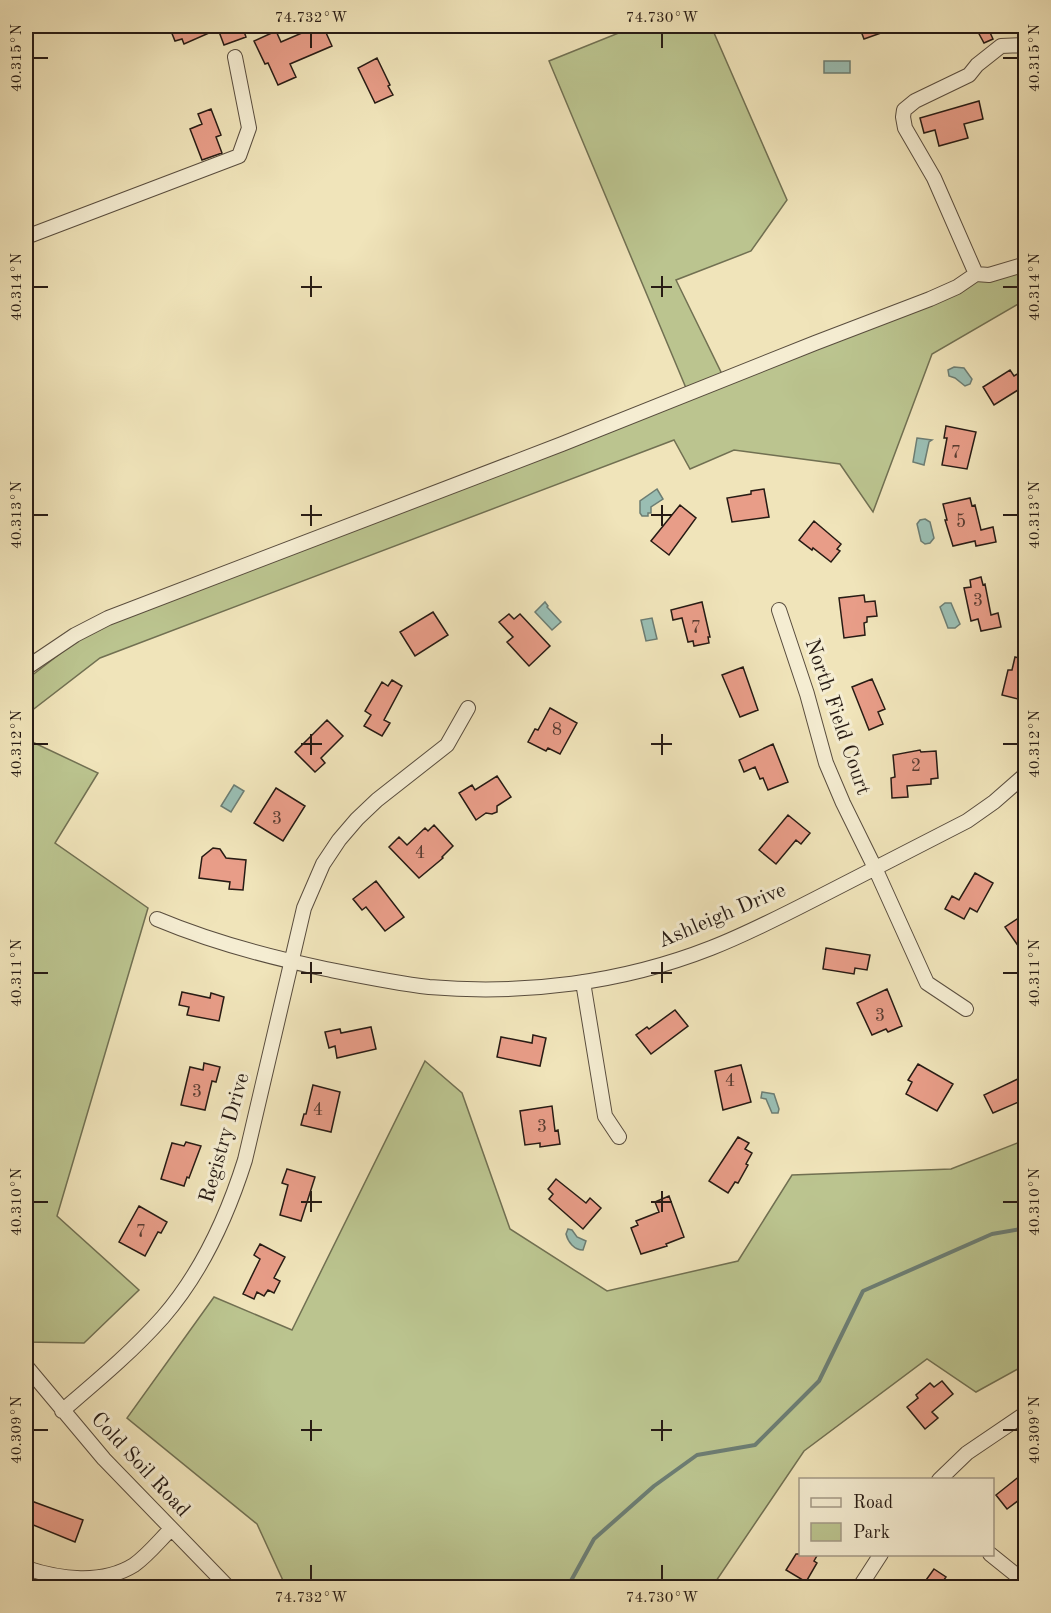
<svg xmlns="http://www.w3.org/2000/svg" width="1051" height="1613" font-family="'Old Standard TT',serif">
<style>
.green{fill:#bbc48f;stroke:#717052;stroke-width:1.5}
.water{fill:#9abeb3;stroke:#6c7d73;stroke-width:1.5}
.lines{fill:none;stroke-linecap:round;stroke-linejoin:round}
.stream{stroke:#6c7d73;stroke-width:4}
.building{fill:#e89d88;stroke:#271b14;stroke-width:1.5}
.minor-casing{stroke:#594d3e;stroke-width:16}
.minor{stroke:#f5edd2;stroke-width:14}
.ticks{fill:none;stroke:#271b14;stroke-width:2}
.labels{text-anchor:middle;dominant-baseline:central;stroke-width:6;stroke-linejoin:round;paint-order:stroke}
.number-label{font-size:18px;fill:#573c31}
.street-label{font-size:21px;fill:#271b14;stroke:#f5edd2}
.neatline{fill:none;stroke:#271b14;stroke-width:2}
.ticks-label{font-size:15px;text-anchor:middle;fill:#271b14}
</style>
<rect width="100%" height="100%" fill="#f0e4ba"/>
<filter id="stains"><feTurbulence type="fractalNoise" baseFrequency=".00333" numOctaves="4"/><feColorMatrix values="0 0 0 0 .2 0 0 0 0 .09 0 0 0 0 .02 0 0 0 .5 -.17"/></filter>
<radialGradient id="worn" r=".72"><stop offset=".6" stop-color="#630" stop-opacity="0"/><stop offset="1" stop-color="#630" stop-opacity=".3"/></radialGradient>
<path class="green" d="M636 26H711L787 200 751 251 676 280 723 376 1025 263V300L932 354 873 512 840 464 734 450 690 469 674 440 100 658 26 715V680L92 629 686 388 549 61Z
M26 739 98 773 55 843 148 908 57 1216 139 1290 84 1343 26 1342Z
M425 1061 462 1093 510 1229 607 1291 738 1261 792 1175 951 1169 1025 1140V1365L976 1392 927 1359 804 1451 712 1587H286L257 1524 127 1418 214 1297 292 1330Z"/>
<path class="water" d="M824 61H850V73H824Z
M954 367 964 368 972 379 970 384 965 386 955 378 949 376 948 370Z
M917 438 932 440 929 442 924 465 913 462Z
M657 489 663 499 651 507V513H648V516H642L640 513V501Z
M925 519 930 522 934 538 930 543 925 544 921 541 917 524 920 520Z
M545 602 548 606 547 607 561 622 552 630 535 612Z
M945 603H951L960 624 955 628H948L940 607Z
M652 618 657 639 646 641 641 620Z
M234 785 244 791 231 812 221 806Z
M762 1092 774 1094 779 1109 778 1113H772L766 1099 761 1098Z
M568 1229 572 1230 577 1237 586 1241 583 1250C574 1250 568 1242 566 1234Z"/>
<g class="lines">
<path class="stream" d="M567 1588 594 1539 654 1486 697 1455 755 1445 819 1381 863 1291 992 1234 1026 1228"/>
</g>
<path class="building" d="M169 26H242L246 37 224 45 218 29 184 44 182 39 175 41Z
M318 26H323L332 46 290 64 296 77 278 85 268 63 265 64 254 41 276 31 281 42Z
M859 26H898V27L864 39Z
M988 28 993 39 984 43 978 32Z
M377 58 390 85 388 86 393 95 375 103 358 68Z
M979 101 983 119 964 124 968 138 939 146 935 130 924 133 920 118Z
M211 109 221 135 216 137 222 153 202 160 190 129 202 124 198 114Z
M1026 369V385L994 405 983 387 1010 370 1014 376Z
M946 426 976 432 967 469 942 465 947 438H944Z
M764 489 769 517 732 522 727 498 751 494V491Z
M970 498 972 506 975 505 981 530 993 527 996 542 976 546 975 541 953 546 945 520H947L943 504Z
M680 505 696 518 669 555 651 541Z
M814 521 841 544 837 549 840 551 831 562 813 548 812 550 799 540Z
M981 577 983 585 985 584 991 615 998 613 1001 627 981 631 978 619 971 621 964 588 971 587 970 580Z
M864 595 865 602 875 601 877 616 867 617V622L864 623 865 635 844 638 839 598Z
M702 602 710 637H708L709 643 694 646 693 641 688 642 682 618 673 620 671 610Z
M433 612 448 635 415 656 400 632Z
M509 614 514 619 520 614 550 646 529 666 507 642 513 637 499 622Z
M1015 657 1026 660V701L1002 695 1008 670H1012Z
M743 667 758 710 740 717 722 675Z
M872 679 885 709 878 712 883 724 869 730 852 687Z
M392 680 402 686 384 720 390 723 382 736 364 726 371 715 365 711 382 682 388 686Z
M550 708 577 723 560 754 548 748 546 751 528 742 535 729 538 730Z
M327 720 343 736 321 758 325 763 315 772 295 752Z
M773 744 788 782 768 790 763 778 760 779 755 767 744 772 739 760Z
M920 750 921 752 936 751 938 778 931 779V784L907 786 908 797 892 798 891 778 895 777 893 755Z
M497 776 511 797 497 806V812L492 814 486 813 476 820 459 793 472 785 475 790Z
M276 788 305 806 283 841 254 823Z
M788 815 810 833 801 844 796 840 776 864 759 850Z
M434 825 453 846 442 857 443 858 419 878 389 847 399 837 407 845 425 828 428 831Z
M213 848 220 849 226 858 246 860 243 890 229 889 230 882 199 878 202 857Z
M975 873 993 883 977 912 970 908 964 919 945 909 952 896 959 900Z
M376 881 404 917 385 931 366 907 362 910 353 899Z
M1026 913V957L1005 927Z
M826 948 870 955 867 970 855 968 854 974 823 969Z
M887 989 902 1026 888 1032 886 1029 872 1035 857 1003Z
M182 992 210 998 211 993 224 997 219 1021 187 1015 189 1007 179 1005Z
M675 1010 688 1026 651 1054 636 1035 647 1027 649 1029Z
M371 1027 376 1049 337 1058 335 1046 329 1048 325 1032 340 1029 341 1033Z
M533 1035 546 1038 540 1066 497 1057 501 1037 532 1043Z
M204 1063 220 1067 216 1082 212 1081 205 1110 181 1105 190 1067 203 1070Z
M918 1064 953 1084 937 1111 906 1094 912 1082 908 1080Z
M741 1065 751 1102 723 1110 715 1071Z
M1026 1075V1110L1021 1101 993 1113 984 1095Z
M313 1085 340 1092 331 1132 301 1125 304 1114H306Z
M552 1106 555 1131 558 1130 560 1144 540 1147V1143L525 1145 520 1111Z
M738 1137 749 1143 745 1149 752 1153 746 1164 748 1165 738 1183 735 1182 728 1193 709 1181Z
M186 1142 201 1146 189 1178 187 1177 184 1186 161 1179 172 1143 184 1146Z
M287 1169 315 1177 301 1221 280 1215 288 1185 282 1183Z
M556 1179 586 1203 590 1198 601 1208 583 1229 549 1199 553 1194 548 1189Z
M669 1196 684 1237 666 1244 667 1246 641 1254 631 1228 638 1225 636 1221 659 1212 655 1202Z
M139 1206 167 1222 161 1233 158 1232 145 1256 119 1242Z
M260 1244 285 1257 274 1278 280 1281 274 1293 268 1290 264 1296 257 1292 254 1299 243 1294 260 1259 254 1255Z
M942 1381 953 1394 932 1412 938 1418 925 1429 907 1407 918 1398 916 1395 930 1383 934 1387Z
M1026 1471V1508L1019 1500 1007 1509 996 1495Z
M26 1499 83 1520 75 1542 26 1522Z
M796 1554H818L814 1561 817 1563 806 1582 786 1570Z
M934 1569 946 1577 939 1587H921Z"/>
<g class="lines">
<defs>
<path id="minor" d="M26 237 239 156 249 128 235 57
M976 274 934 178 905 128 903 117 904 110 915 101 969 75 977 65 1001 46 1021 45 1026 49
M779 610 807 694 826 763 843 803 875 868 927 983 966 1009
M26 668 75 635 108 618 562 444 815 343 930 299 957 287 976 274 989 275 1026 264
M157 919C212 942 268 957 326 969 361 976 395 983 429 987 524 995 622 983 711 948 747 934 782 916 817 898 867 872 917 847 967 821L994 802 1026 774
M583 982 605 1116 619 1137
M26 1366 104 1459 229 1588
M62 1411C97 1381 132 1352 163 1317 202 1272 227 1217 245 1160L304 908 323 864 339 840 357 819 377 800 447 745 468 708
M939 1480 967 1453 1026 1413
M990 1554 1026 1583
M26 1568C59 1579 102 1585 134 1565 148 1555 159 1541 171 1529
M859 1588 881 1554"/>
</defs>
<use href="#minor" class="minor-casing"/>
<use href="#minor" class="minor"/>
</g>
<path class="ticks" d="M311 33V48M662 33V48M33 58H48M1003 58H1018M311 276V297M662 276V297M33 287H48M301 287H322M651 287H672M1003 287H1018M311 505V526M662 505V526M33 515H48M301 515H322M651 515H672M1003 515H1018M311 734V755M662 734V755M33 744H48M301 744H322M651 744H672M1003 744H1018M311 962V983M662 962V983M33 973H48M301 973H322M651 973H672M1003 973H1018M311 1191V1212M662 1191V1212M33 1202H48M301 1202H322M651 1202H672M1003 1202H1018M311 1420V1441M662 1420V1441M33 1430H48M301 1430H322M651 1430H672M1003 1430H1018M311 1565V1580M662 1565V1580"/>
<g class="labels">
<g class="number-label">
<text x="956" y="453">7</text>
<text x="961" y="522">5</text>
<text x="978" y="601">3</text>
<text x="696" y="628">7</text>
<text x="557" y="730">8</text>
<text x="916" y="766">2</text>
<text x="277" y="819">3</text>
<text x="420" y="853">4</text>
<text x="880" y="1016">3</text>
<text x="730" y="1081">4</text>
<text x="197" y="1092">3</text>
<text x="318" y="1110">4</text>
<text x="542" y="1127">3</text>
<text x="141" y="1232">7</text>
</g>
<g class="street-label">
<text transform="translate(837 717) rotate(71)">North Field Court</text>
<text transform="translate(722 916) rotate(-23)">Ashleigh Drive</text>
<text transform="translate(225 1138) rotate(-74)">Registry Drive</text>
<text transform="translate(140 1465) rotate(47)">Cold Soil Road</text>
</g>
</g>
<rect width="1051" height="1613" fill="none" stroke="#f0e4ba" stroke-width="66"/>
<rect x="799" y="1478" width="195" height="78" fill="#f5edd2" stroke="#a39986" stroke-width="1.5"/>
<rect x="811" y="1498" width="30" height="9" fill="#f5edd2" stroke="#a39986" stroke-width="1.5"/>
<text x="853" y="1508" font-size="18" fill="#271b14">Road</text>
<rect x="811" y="1523" width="30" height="18" fill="#bbc48f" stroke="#a39986" stroke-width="1.5"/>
<text x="853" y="1538" font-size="18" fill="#271b14">Park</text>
<rect x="33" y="33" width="985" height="1547" class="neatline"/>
<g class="ticks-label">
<text x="311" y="22">74.732°W</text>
<text x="662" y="22">74.730°W</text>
<text transform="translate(16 58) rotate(-90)" y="5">40.315°N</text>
<text transform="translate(1034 58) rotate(-90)" y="5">40.315°N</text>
<text transform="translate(16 287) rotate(-90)" y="5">40.314°N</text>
<text transform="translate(1034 287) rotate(-90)" y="5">40.314°N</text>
<text transform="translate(16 515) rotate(-90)" y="5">40.313°N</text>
<text transform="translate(1034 515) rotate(-90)" y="5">40.313°N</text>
<text transform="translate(16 744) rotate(-90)" y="5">40.312°N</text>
<text transform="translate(1034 744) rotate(-90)" y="5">40.312°N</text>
<text transform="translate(16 973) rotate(-90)" y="5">40.311°N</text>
<text transform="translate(1034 973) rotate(-90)" y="5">40.311°N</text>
<text transform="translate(16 1202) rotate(-90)" y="5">40.310°N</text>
<text transform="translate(1034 1202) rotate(-90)" y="5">40.310°N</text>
<text transform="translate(16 1430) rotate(-90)" y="5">40.309°N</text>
<text transform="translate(1034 1430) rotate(-90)" y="5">40.309°N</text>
<text x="311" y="1602">74.732°W</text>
<text x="662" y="1602">74.730°W</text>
</g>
<rect width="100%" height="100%" filter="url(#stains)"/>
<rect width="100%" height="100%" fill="url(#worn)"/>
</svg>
